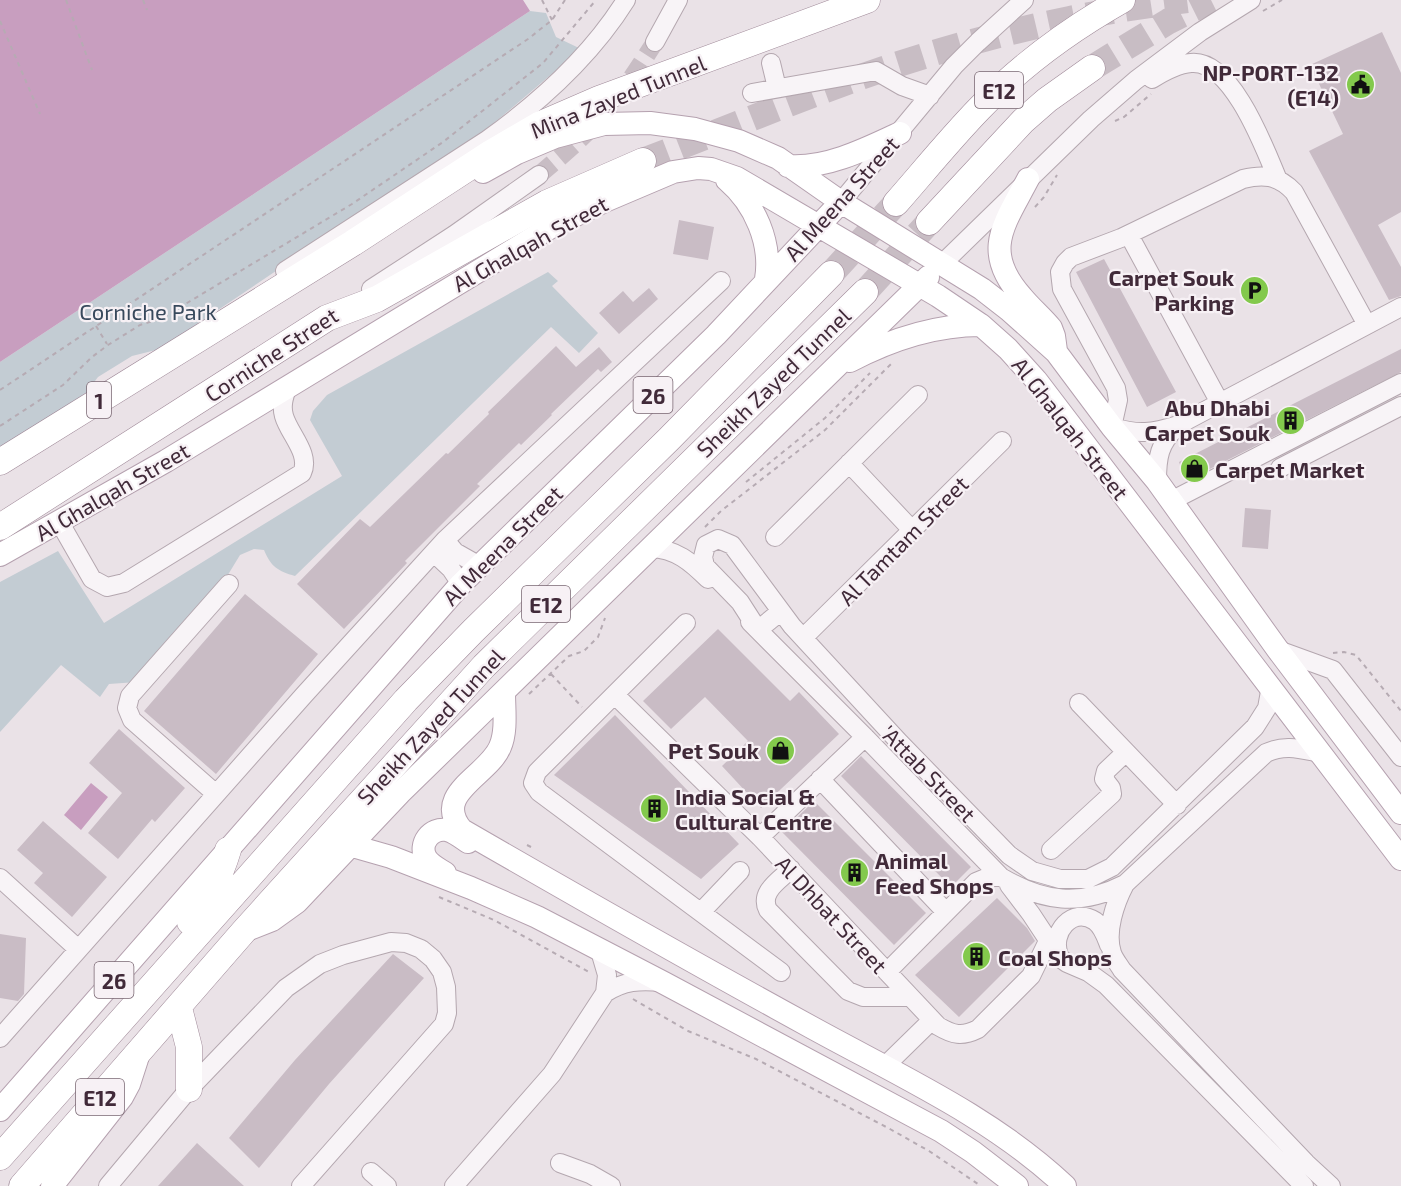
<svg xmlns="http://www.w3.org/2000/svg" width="1401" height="1186" font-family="'Exo 2',sans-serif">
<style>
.green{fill:#c3ccd3}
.water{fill:#c89ebf}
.building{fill:#c9bcc5}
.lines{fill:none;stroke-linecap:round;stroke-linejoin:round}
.minor-tunnel{stroke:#c8bdc4;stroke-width:18;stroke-dasharray:18 9;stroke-linecap:butt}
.highway-tunnel{stroke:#c8bdc4;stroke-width:26;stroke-dasharray:26 13;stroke-linecap:butt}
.minor-casing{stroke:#b4a7af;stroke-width:20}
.major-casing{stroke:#b5a1af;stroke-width:24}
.highway-casing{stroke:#a08a99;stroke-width:27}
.path{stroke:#b6abb3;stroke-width:2;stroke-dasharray:4.5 4.5;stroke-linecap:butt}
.minor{stroke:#f8f4f7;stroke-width:18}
.major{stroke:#fff;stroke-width:22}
.highway{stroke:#fff;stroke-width:26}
.labels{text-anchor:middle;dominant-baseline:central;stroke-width:4.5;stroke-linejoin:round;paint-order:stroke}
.shield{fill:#f7f1f5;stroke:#786671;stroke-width:1.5}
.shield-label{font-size:21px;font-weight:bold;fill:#412a39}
.poi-label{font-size:22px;font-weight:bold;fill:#412a39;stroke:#f7f1f5;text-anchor:end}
.street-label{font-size:22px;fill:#412a39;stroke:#f7f1f5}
.park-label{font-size:22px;fill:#38495c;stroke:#f7f1f5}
</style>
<rect width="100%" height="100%" fill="#eae2e7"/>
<path class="green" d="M530 11 546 13 556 37 581 49 487 129 160 349 132 356 98 377 86 393 0 448V362Z
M548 272 558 281 552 286 598 333 579 353 551 327 295 576C278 571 271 567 264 550L254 549 240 555 226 578 137 682 109 684 100 697 61 665 0 732V582L58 551 104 623 342 476 310 420 313 411 327 395Z"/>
<path class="water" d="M0 0H523L530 11 0 362Z
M91 783 108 797 81 830 64 815Z"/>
<path class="building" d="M1382 32 1401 73V212L1378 225 1401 267V296L1389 300 1309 151 1343 134 1310 65Z
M679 220 714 227 708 260 673 254Z
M1104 259 1176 392 1147 407 1076 272Z
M649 288 658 299 619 334 599 313 623 291 633 302Z
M556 346 576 367 599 347 612 362 601 372 598 369 551 414 552 415 521 445 519 443 477 484 480 486 405 561 407 563 344 629 297 584 360 519 370 527 446 453 448 454 489 414 488 412Z
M1401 349V372L1186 481 1179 462Z
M1245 508 1271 510 1268 549 1242 547Z
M245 594 318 654 216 774 144 711Z
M718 629 790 701 799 692 839 734 761 808 722 766 748 741 705 697 671 729 643 701Z
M615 715 739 844 701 879 554 775Z
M119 729 185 788 155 822 152 819 118 859 88 833 122 793 89 763Z
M861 756 971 867 951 887 841 776Z
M814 801 926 913 894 945 782 832Z
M43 821 107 877 72 917 34 883 43 873 17 850Z
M997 898 1027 928 1035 941 959 1017 915 975Z
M0 934 26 938 24 994 18 1001 0 998Z
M393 954 424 978 329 1084 259 1168 229 1138 295 1060Z
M197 1143 244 1186H158Z"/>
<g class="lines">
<path class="minor-tunnel" d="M539 175C561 156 585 137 604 114 623 92 639 67 655 42"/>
<path class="highway-tunnel" d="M1092 68 1169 21 1211 0
M643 161C711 135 778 107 847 82 956 42 1071 14 1187 0
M831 274 896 203
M865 292 929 222"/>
<defs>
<path id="minor" d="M655 42 678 0
M771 63 777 88
M1152 79C1163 72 1178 64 1191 63 1232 59 1265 149 1278 180
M752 93 876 71 902 86 930 96
M841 202 954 66 978 42 1024 0
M1129 235 1220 403
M943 263 1091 119 1136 80 1200 32 1251 0
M285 271 487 140C540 102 591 56 626 0
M371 289 454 235 539 175
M1367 325 1294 192C1278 175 1263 174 1243 179L1121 238 1071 257 1065 263 1060 272 1062 289 1116 388 1118 400 1112 427C1139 435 1152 433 1178 425L1401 307
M849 463 912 530
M1280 468 1401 406
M1157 481C1157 458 1159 443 1177 427
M1171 501 1401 383
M60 523 92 579 107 587 124 583 302 473C311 454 289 434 284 416 281 406 284 397 287 388
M775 537 918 395
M445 540 455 552 478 565
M651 548C676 549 691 562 708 579
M434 553 451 569 461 584
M780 612 758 630 740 602 705 566 703 557 706 545 718 539 732 545 792 626 900 743 1009 855 1032 871 1060 879H1088L1112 867 1255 727 1267 708 1271 686
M750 622 865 737 1001 877C1043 902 1080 907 1125 884L1266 753C1285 744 1300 749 1320 753
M686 623 537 772 533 783 539 792 781 972
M803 638 1002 441
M1278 650 1333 670 1401 757
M615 695 760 837 938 1026C953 1035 962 1037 978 1029L1031 976 1048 941
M1079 703 1177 805
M820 779 945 911
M216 794 132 720 127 708 130 696 229 584
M760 837 865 737
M1051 850 1112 794 1111 788 1104 779 1106 771 1126 752
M791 869C779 881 759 892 768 910L848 991 863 997H910
M0 878 78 949
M1125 884C1115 903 1105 932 1112 953 1114 959 1119 965 1122 970L1306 1163 1331 1186
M1009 885 1031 914 1060 958 1067 963 1088 972 1106 985 1304 1186
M701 912 740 871
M1059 955C1050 933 1072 906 1095 921 1103 927 1106 937 1109 945
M887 972 976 882 988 877H1001
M605 993C624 981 639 980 661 982
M0 1038 304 695 445 540 721 281
M884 1067 932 1020
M560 1163 590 1174 611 1186
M371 1172 387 1186
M108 1186 189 1089 286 988 320 964 343 955 391 942 406 943 421 949 433 959 442 972 446 987 447 1013 444 1024 301 1186
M454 1186 552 1074 605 993 607 975 600 951"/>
<path id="major" d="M788 166C826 169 866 149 900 133
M483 172 517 153 555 137 604 124 650 123 695 129 739 141 778 158 841 202 982 289 1009 310 1056 352 1112 427 1157 481 1278 650 1401 813
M1028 179C1004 225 981 251 1022 297 1031 308 1042 317 1051 328L1054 336 1056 351
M727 180C755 204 772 243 766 279
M850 361C890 340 935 325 981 325
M0 555 166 461 551 227 607 200 673 172 698 168 711 169 737 178 938 296 981 325 1008 349 1036 380 1401 859
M504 692C504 710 507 731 500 747 488 776 431 794 462 830 578 897 694 963 811 1027 898 1075 992 1117 1065 1186
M349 845 391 857 471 888 537 917 664 983 941 1131 973 1152 1017 1186
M445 873C439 869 430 865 426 858 418 844 431 827 447 830 455 832 462 838 468 842
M244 931 272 920 297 902 400 793 928 277
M0 1110 461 584 716 335 841 202
M52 1186 122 1097 129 1084 139 1053"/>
<path id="highway" d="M896 203C924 171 950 139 979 109 1020 66 1071 29 1122 0
M929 222 1023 121 1047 100 1092 68
M0 462 353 243 491 153 539 125 599 99 867 0
M0 527 327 318 377 299 547 203 643 161
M190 922C208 900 220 877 228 850
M179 1008 189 1047V1089
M0 1157 406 700 473 631 669 439 831 274
M22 1186 244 931 484 666 865 292"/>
</defs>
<use href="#minor" class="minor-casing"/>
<use href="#major" class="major-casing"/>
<use href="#highway" class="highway-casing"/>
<path class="path" d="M66 0 92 70
M143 0 147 10
M542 0 552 20
M1263 11 1282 0
M0 21 40 114
M1115 121 1124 117 1151 94
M1035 207 1044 197 1057 175
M96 326 107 344
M0 390 528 39 552 20 565 0
M0 426 63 385 92 357 108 345 140 325 162 318 352 204 443 142 543 63 596 0
M746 482 825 418 870 373
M705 527 721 511 825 430 893 362
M1333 653 1344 652 1356 655 1401 711
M551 674 582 707
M529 694 569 656 584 651 598 637 605 618
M527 845 535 849
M439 897 494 920 589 972
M633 999 688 1031 756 1059 890 1129 929 1151 981 1186"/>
<use href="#minor" class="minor"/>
<use href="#major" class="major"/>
<use href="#highway" class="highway"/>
</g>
<defs>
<symbol id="civic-disc" viewBox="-11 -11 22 22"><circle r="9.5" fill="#83c94c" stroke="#f7f1f5"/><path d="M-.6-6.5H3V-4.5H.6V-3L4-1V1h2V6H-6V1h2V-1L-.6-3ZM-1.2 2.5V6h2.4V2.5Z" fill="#111"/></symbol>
<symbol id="parking-disc" viewBox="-11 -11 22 22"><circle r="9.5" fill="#83c94c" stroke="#f7f1f5"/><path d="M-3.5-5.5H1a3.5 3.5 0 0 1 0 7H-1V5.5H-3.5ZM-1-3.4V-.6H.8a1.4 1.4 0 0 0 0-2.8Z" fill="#111"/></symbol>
<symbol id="building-disc" viewBox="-11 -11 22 22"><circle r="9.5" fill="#83c94c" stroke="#f7f1f5"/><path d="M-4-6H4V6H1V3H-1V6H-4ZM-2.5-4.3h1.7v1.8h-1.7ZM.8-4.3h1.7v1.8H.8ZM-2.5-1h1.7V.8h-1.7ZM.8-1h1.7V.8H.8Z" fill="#111"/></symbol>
<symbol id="shop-disc" viewBox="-11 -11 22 22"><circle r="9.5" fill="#83c94c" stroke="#f7f1f5"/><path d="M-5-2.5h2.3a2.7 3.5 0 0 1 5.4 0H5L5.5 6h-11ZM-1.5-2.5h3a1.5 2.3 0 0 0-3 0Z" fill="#111"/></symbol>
</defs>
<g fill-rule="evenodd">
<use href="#civic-disc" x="1344" y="68" width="33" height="33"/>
<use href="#parking-disc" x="1238" y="274" width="33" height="33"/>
<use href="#building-disc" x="1274" y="404" width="33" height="33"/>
<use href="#shop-disc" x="1178" y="452" width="33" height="33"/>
<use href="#shop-disc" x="764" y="734" width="33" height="33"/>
<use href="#building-disc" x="638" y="792" width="33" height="33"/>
<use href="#building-disc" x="838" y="856" width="33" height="33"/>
<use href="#building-disc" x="960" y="940" width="33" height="33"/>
</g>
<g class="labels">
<g class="shield">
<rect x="975" y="72" width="48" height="36" rx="4.5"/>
<rect x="633.5" y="377" width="39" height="36" rx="4.5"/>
<rect x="87" y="382" width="24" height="36" rx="4.5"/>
<rect x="522" y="586" width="48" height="36" rx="4.5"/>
<rect x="94.5" y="962" width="39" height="36" rx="4.5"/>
<rect x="76" y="1079" width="48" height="36" rx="4.5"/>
</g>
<g class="shield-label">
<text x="999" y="90">E12</text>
<text x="653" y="395">26</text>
<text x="99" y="400">1</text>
<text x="546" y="604">E12</text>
<text x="114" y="980">26</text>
<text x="100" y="1097">E12</text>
</g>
<g class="poi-label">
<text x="1339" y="72">NP-PORT-132<tspan x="1339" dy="25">(E14)</tspan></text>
<text x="1234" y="277">Carpet Souk<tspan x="1234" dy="25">Parking</tspan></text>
<text x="1270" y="407">Abu Dhabi<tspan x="1270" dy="25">Carpet Souk</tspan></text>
<text x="1215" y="469" text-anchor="start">Carpet Market</text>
<text x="759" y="750">Pet Souk</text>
<text x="675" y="796" text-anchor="start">India Social &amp;<tspan x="675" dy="25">Cultural Centre</tspan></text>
<text x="875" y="860" text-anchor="start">Animal<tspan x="875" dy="25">Feed Shops</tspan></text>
<text x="998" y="957" text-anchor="start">Coal Shops</text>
</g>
<g class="street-label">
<text transform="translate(618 96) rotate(-22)">Mina Zayed Tunnel</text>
<text transform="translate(841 198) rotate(-48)">Al Meena Street</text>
<text transform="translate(530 243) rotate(-29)">Al Ghalqah Street</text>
<text transform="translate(271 354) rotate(-33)">Corniche Street</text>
<text transform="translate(773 382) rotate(-44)">Sheikh Zayed Tunnel</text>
<text transform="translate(1071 428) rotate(52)">Al Ghalqah Street</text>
<text transform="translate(112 491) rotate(-30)">Al Ghalqah Street</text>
<text transform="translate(903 540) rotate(-45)">Al Tamtam Street</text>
<text transform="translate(502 545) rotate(-45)">Al Meena Street</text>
<text transform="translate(430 726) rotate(-47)">Sheikh Zayed Tunnel</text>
<text transform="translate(929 773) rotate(46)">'Attab Street</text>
<text transform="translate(832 914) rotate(47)">Al Dhbat Street</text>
</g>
<g class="park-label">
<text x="148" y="311">Corniche Park</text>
</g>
</g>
</svg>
